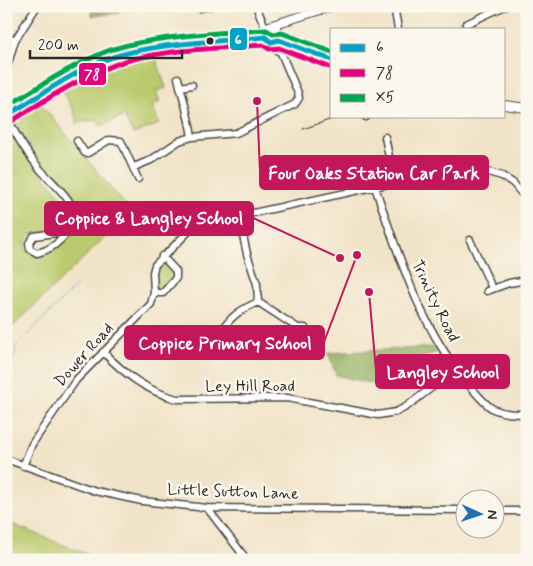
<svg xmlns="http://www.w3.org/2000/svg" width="533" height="566" font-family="Mynerve,sans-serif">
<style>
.green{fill:#baca6d;stroke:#727a4c}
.forest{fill:#93ae60;stroke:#5f6c46}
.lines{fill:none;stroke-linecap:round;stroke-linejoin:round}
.stream{stroke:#46a6c5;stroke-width:1}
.minor-casing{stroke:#494742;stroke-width:9}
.major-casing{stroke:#494742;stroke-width:10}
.minor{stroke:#fff;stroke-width:6}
.major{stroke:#fff;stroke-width:8}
.rail{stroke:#2b2b2b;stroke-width:1}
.bus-1-casing{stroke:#fbf7ec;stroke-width:9}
.bus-2-casing{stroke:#fbf7ec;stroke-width:9}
.bus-3-casing{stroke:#fbf7ec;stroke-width:9}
.bus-1{stroke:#02a3c6;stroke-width:5}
.bus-2{stroke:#e5007d;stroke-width:5}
.bus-3{stroke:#00a651;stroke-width:5}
.bus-dot{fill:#2b2b2b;stroke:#fbf7ec;stroke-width:2}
.labels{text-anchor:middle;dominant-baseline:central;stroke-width:5;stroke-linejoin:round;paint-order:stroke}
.street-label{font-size:16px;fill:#2b2b2b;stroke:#fbf7ec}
.leader{fill:none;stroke:#c2185b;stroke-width:2}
.callout-dot{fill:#c2185b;stroke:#fbf7ec;stroke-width:2}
.callout{fill:#c2185b;stroke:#c2185b;stroke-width:2}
.callout-label{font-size:18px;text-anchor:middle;font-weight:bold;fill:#fff}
.line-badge{stroke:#fbf7ec;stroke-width:2}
.badge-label{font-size:14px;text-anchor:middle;font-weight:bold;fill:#fff}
</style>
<rect width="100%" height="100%" fill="#fbf7ec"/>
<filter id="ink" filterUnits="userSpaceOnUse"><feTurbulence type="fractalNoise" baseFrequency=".02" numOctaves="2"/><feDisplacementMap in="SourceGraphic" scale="10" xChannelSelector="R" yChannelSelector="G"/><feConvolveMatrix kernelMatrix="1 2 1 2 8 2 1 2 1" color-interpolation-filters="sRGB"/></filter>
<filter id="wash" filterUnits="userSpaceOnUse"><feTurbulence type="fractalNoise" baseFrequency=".0096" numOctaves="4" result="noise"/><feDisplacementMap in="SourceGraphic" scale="20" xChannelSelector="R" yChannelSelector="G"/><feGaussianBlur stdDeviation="1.12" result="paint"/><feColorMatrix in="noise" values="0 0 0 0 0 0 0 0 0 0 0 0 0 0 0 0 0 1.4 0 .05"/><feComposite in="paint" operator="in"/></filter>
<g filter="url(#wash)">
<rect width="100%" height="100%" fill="#f1e3c7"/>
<path class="green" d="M154 53 166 88 156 91 160 102 152 105 159 124 133 134 124 116 101 126 97 120 77 123 74 111 61 89 100 68Z
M39 102 131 212 6 333V127L28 158 68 204 72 216C65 237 43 227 29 236L25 245 27 252 39 257C57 250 76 234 79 214L72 196 45 168 15 126 18 115Z
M162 261 171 269 175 276 163 291 157 288C155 277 154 270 162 261Z
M6 522 99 559V560H6Z"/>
<path class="forest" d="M92 6H122L118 13 92 16Z
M435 347 438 352C415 357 399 384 375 383 363 383 349 378 336 375L328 353Z"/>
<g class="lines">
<path class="stream" d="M6 370 13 362 16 346 77 285"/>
</g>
</g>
<g filter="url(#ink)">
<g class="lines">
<defs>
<path id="minor" d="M256 6 265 27
M394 6 398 29
M199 8 209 6
M466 24 505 6
M6 36 15 40
M271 42 278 51
M6 70 15 40 37 6
M178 78C183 98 189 117 192 137
M180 87 192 85
M6 97 16 109
M6 115C15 134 26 152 39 168 55 187 90 209 66 234 57 244 50 250 37 253L30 249 29 243 34 236 62 232 72 227
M366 117 367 116
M385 137 390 162 396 182
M77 141 85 153H88L109 140 121 141 138 179
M134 167 151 160 179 141 192 137 236 133 295 104 299 98 298 93 276 41
M375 187C399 256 420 328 469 385 476 393 483 403 493 409 504 414 515 414 527 414
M239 217 247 254 257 284 258 302 298 328H305
M470 240 492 288
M487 291 509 283 527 280
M154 293H163L176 278V271L162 256
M221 334C228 317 242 309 258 302
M103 352C125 374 146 391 177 399L287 398 378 415 396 412 406 407 456 369
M6 459 95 491 142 501 207 508 466 510
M23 466 32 444 76 380 151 304 154 293 153 272 155 265 189 231 202 224 415 178 473 173 488 172 502 176 513 183 527 200
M207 508 247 560
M496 511H527"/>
<path id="major" d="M269 26 333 6
M246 36 272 26 279 31V40
M279 40 332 60
M504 105 527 108
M6 116 74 74 114 57 162 47 265 37"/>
</defs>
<use href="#minor" class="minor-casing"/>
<use href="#major" class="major-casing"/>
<use href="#minor" class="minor"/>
<use href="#major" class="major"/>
<path class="rail" d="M303 129 341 116"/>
<defs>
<path id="bus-1" d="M6 116C41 95 75 70 113 57 161 42 216 42 265 37L271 42 279 40 332 60"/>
<path id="bus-2" d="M10 122C44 101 77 79 114 65 156 49 218 49 263 45L269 49 279 48 329 67"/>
<path id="bus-3" d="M6 107C40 86 73 64 110 50 151 36 222 32 266 30L273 34 282 33 332 52"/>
</defs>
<use href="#bus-1" class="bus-1-casing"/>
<use href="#bus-2" class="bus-2-casing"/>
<use href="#bus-3" class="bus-3-casing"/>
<use href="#bus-1" class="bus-1"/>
<use href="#bus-2" class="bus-2"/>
<use href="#bus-3" class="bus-3"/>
</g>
</g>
<circle class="bus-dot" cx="210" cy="41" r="4.5"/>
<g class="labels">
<g class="street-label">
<text transform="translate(435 301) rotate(64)">Trinity Road</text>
<text transform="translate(84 355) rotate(-48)">Dower Road</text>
<text x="250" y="386">Ley Hill Road</text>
<text transform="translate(233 492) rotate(2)">Little Sutton Lane</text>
</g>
</g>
<path class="leader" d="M257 101L260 172M340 258L253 218M357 255L324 342M369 292L376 371"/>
<g class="callout-dot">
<circle cx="257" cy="101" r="5"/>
<circle cx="340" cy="258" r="5"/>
<circle cx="357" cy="255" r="5"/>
<circle cx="369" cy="292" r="5"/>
</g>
<g class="callout">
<rect x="260" y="156" width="228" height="33" rx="5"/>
<rect x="45" y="202" width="208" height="33" rx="5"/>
<rect x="125" y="326" width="199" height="33" rx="5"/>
<rect x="376" y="355" width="133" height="33" rx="5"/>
</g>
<g class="callout-label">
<text x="374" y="179">Four Oaks Station Car Park</text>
<text x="149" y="224">Coppice &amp; Langley School</text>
<text x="225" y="349">Coppice Primary School</text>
<text x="443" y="378">Langley School</text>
</g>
<g class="line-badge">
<rect x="229" y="27" width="19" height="24" rx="5" fill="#02a3c6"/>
<rect x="78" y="62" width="29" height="24" rx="5" fill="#e5007d"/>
</g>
<g class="badge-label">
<text x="238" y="44">6</text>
<text x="92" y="79">78</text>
</g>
<rect width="533" height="566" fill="none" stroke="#fbf7ec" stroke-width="25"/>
<rect x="330" y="28" width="175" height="90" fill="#fbf7ec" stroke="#a8a59f"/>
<rect x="340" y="44" width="25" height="8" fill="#02a3c6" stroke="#a8a59f"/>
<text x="376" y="52" font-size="15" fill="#2b2b2b">6</text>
<rect x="340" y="69" width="25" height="8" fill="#e5007d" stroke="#a8a59f"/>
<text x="376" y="78" font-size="15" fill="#2b2b2b">78</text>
<rect x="340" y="94" width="25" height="8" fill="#00a651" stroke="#a8a59f"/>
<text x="376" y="102" font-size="15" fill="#2b2b2b">X5</text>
<g transform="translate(480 514) rotate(93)"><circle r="24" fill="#fbf7ec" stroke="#a8a59f"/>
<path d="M0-4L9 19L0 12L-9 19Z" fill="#1f6fb2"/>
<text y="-8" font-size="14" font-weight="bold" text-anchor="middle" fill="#2b2b2b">N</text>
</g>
<path d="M30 50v8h152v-8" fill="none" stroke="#2b2b2b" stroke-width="2.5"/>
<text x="38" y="50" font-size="15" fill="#2b2b2b" stroke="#fbf7ec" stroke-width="4" paint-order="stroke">200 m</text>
</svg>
